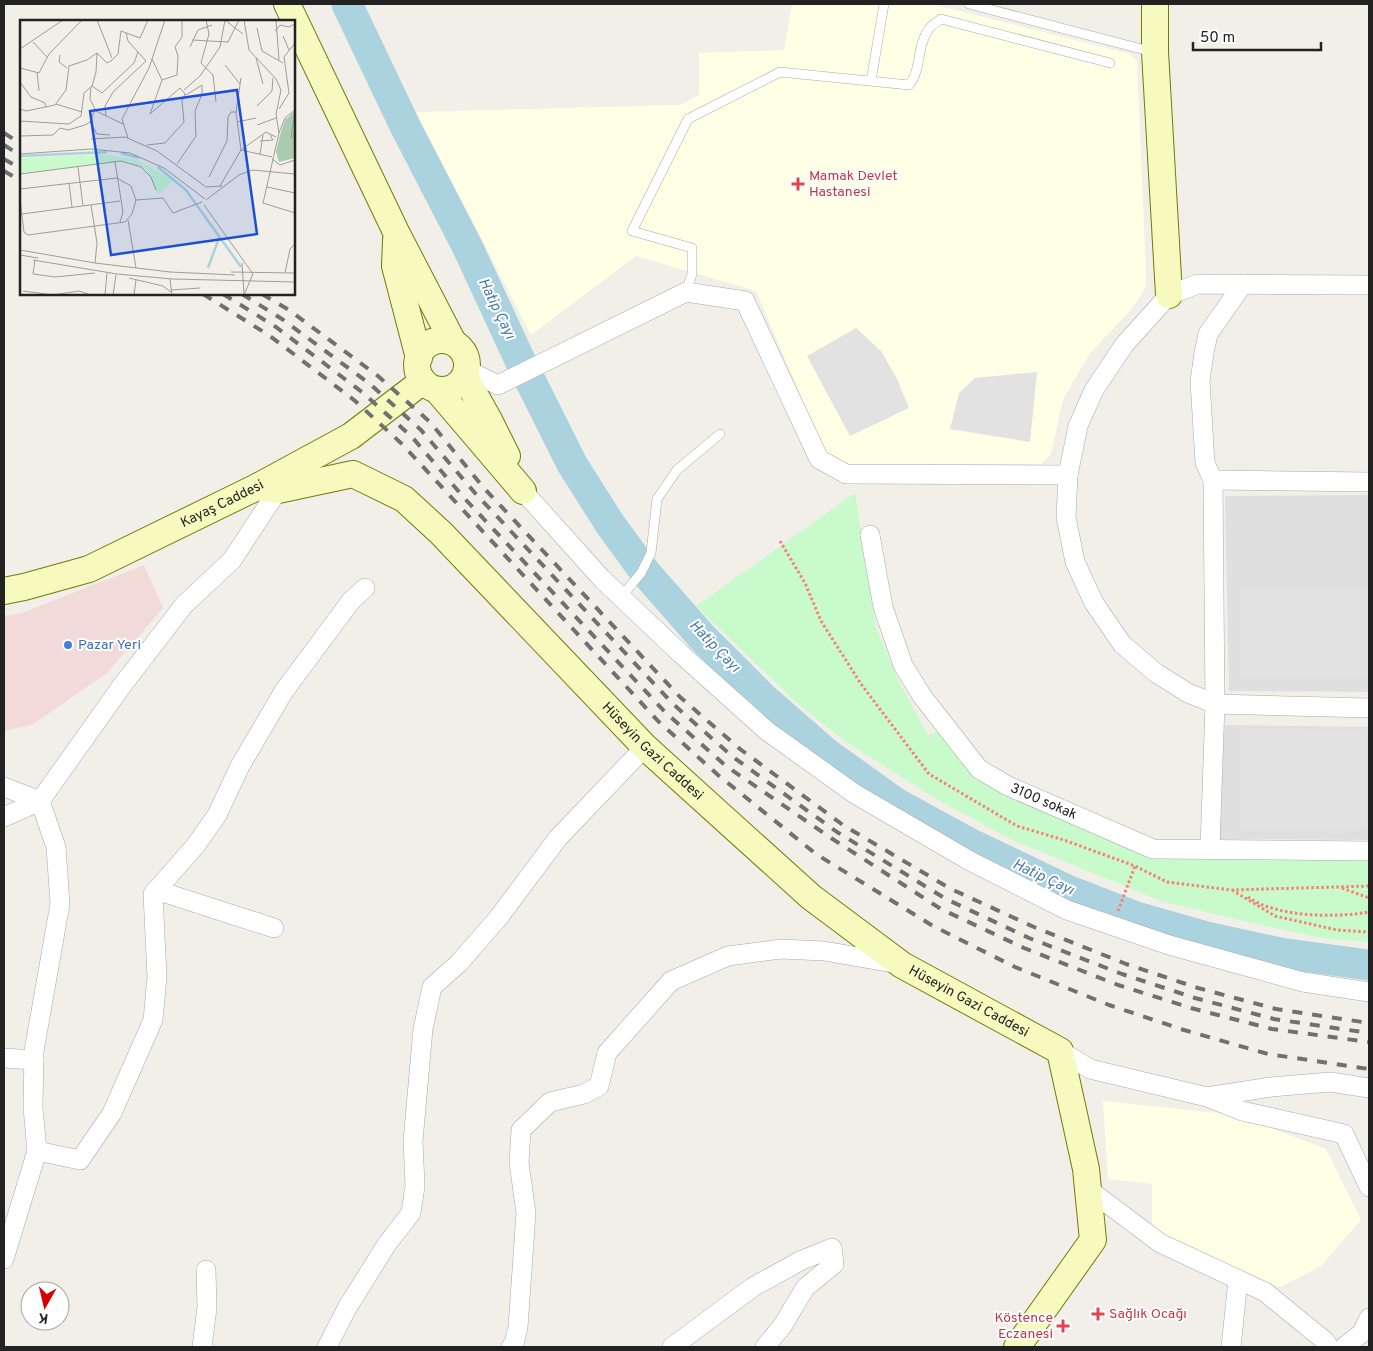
<svg xmlns="http://www.w3.org/2000/svg" width="1373" height="1351" font-family="Overpass,sans-serif">
<style>
.residential{fill:#e0dfdf}
.commercial{fill:#f2dad9}
.education{fill:#ffffe5}
.park{fill:#c8facc}
.parking{fill:#e2e2e2}
.lines{fill:none;stroke-linecap:round;stroke-linejoin:round}
.river{stroke:#aad3df;stroke-width:31}
.lane-casing{stroke:#a9a9a9;stroke-width:10}
.street-casing{stroke:#a9a9a9;stroke-width:20}
.secondary-casing{stroke:#707d05;stroke-width:28}
.path{stroke:#fa8072;stroke-width:3;stroke-dasharray:2.5 2.5;stroke-linecap:butt}
.lane{stroke:#fff;stroke-width:9}
.street{stroke:#fff;stroke-width:19}
.secondary{stroke:#f7fabf;stroke-width:26}
.rail{stroke:#707070;stroke-width:4;stroke-dasharray:10 10;stroke-linecap:butt}
.health-dot{fill:#e0444e;stroke:#fff;stroke-width:2}
.shop-dot{fill:#3f7fe0;stroke:#fff;stroke-width:2}
.labels{text-anchor:middle;dominant-baseline:central;stroke-width:4;stroke-linejoin:round;paint-order:stroke}
.health-label{font-size:14px;fill:#be3a42;stroke:#fff;text-anchor:start}
.street-label{font-size:14px;fill:#222;stroke:#fff}
.shop-label{font-size:14px;fill:#366cbe;stroke:#fff;text-anchor:start}
.water-label{font-size:15px;font-style:italic;fill:#4a7aab;stroke:#fff}
.inset-river{fill:none;stroke:#aad3df;stroke-width:2.5}
.inset-road{fill:none;stroke:#9f9d99;stroke-width:1}
.view{fill:#1d4ed8;fill-opacity:0.15;stroke:#1d4ed8;stroke-width:2.5}
.inset-edge{fill:none;stroke:#222;stroke-width:2.5}
</style>
<rect width="100%" height="100%" fill="#f2efe9"/>
<path class="residential" d="M1369 495V692L1229 691 1225 496Z
M1224 725 1369 727V840L1219 839Z"/>
<path class="commercial" d="M144 565 163 608 107 673 32 725 4 731V616L22 613Z"/>
<path class="education" d="M792 4H932L1130 54 1137 61 1146 274 1145 288 1136 303 1125 316 1090 353 1063 399 1051 454 1041 464H843L826 454 756 291 636 256 531 335 416 112 681 105 699 95V53L784 50Z
M1103 1101 1236 1115 1326 1149 1361 1220 1321 1266 1280 1287 1152 1231V1184L1108 1179Z"/>
<path class="park" d="M855 493 876 627 898 680 928 735 938 732 975 777 1122 844 1369 857V942L1321 938 1252 923 1161 901 1010 839 933 797 845 741 796 702 696 606Z"/>
<path class="parking" d="M856 328 881 351 897 379 909 408 850 436 807 356Z
M1037 372 1030 442 950 429 959 393 975 378Z
M1241 589 1369 590V678H1241Z
M1240 729 1366 730V829H1240Z"/>
<g class="lines">
<path class="river" d="M347 4 406 128 467 246 519 358 572 464 610 524 645 572 702 637 763 698 826 753 896 803 971 844 1067 890 1136 917 1206 937 1280 953 1369 965"/>
<defs>
<path id="lane" d="M969 4 1153 52
M871 81 884 4
M686 292 692 274V248L632 231 688 119 780 72 909 85C922 70 916 46 929 29 931 25 937 22 941 19L1110 63
M621 597 641 573 651 553 657 499 677 470 720 434"/>
<g id="street">
<path d="M467 370 498 385 686 292 745 301 819 459 846 474 1068 475 1078 426 1094 390 1124 345 1169 295 1198 284 1369 285"/>
<path d="M1068 475 1066 517 1075 562 1094 603 1122 644 1156 673 1188 693 1215 704 1369 708"/>
<path d="M1213 480 1369 482"/>
<path d="M523 491 602 579 680 653 767 731 855 794 970 861 1067 910 1169 945 1303 982 1369 992"/>
<path id="s1" d="M870 535 883 607 903 665 922 696 979 769 1008 786 1153 849 1369 851"/>
<path d="M4 787 40 801"/>
<path d="M4 817 40 801 121 687 184 605 232 560 278 490"/>
<path d="M1210 849 1215 704 1213 480 1205 463 1200 381 1204 353 1208 334 1243 284"/>
<path d="M156 890 274 928"/>
<path d="M1060 1051 1090 1069 1207 1097 1271 1087 1330 1082 1369 1088"/>
<path d="M4 1058 34 1060"/>
<path d="M1207 1097 1242 1111 1344 1134 1369 1187"/>
<path d="M37 1151 80 1160 112 1113 153 1020 157 977 153 894 196 845 217 815 240 766 284 691 351 601 365 588"/>
<path d="M1088 1189 1160 1243 1265 1292 1325 1341 1329 1347"/>
<path d="M4 1259 37 1151 33 1108 34 1051 60 904 56 847 40 801"/>
<path d="M202 1347 207 1308 206 1270"/>
<path d="M327 1347 347 1308 387 1244 411 1213 415 1186 413 1141 423 1029 432 987 459 963 499 917 558 838 645 747"/>
<path d="M511 1347 514 1344 518 1327 526 1213 519 1163 521 1130 550 1102 584 1094 599 1086 607 1053 671 981 728 956 781 949 824 951 899 964"/>
<path d="M672 1347 753 1287 800 1261 832 1248 834 1264 805 1288 783 1325 765 1347"/>
<path d="M1231 1347 1238 1280"/>
<path d="M1344 1347 1362 1333 1369 1318"/>
</g>
<g id="secondary">
<path d="M287 4 397 234 453 342"/>
<path d="M1155 4V52L1169 295"/>
<path d="M396 240 395 266 419 358"/>
<circle cx="442" cy="365" r="25"/>
<path d="M465 377 489 420 507 456"/>
<path d="M437 390 523 491"/>
<path id="s2" d="M257 487 278 490 353 474 404 499 441 533 645 747 811 897 902 965 1060 1051 1086 1169 1093 1240 1017 1347"/>
<path id="s3" d="M4 591 24 587 89 569 257 487 351 436 423 381"/>
</g>
</defs>
<use href="#lane" class="lane-casing"/>
<use href="#street" class="street-casing"/>
<use href="#secondary" class="secondary-casing"/>
<path class="path" d="M780 541 805 583 821 621 861 684 929 774 1017 826 1064 840 1135 866 1167 882 1231 890 1369 886
M1342 888 1369 898
M1232 890 1275 916 1337 930 1369 932
M1248 897C1254 901 1261 905 1269 907 1297 917 1340 917 1369 912
M1118 911 1135 866"/>
<use href="#lane" class="lane"/>
<use href="#street" class="street"/>
<use href="#secondary" class="secondary"/>
<path class="rail" d="M4 133 21 144
M4 145 21 156
M4 159 21 169
M4 171 21 181
M203 294 270 336 354 400 402 444 658 721 718 775 816 854 933 926 1015 967 1109 1005 1184 1030 1268 1054 1369 1069
M223 294 276 327 362 392 412 437 466 500 666 713 726 766 831 838 941 909 1024 948 1118 985 1191 1008 1272 1029 1369 1042
M242 294 282 319 370 384 421 430 475 493 673 704 733 757 837 832 946 899 1029 938 1122 974 1195 998 1274 1019 1369 1033
M262 294 289 310 378 376 431 423 483 487 680 697 740 749 843 825 951 889 1034 927 1126 964 1198 988 1276 1009 1369 1023"/>
</g>
<g class="health-dot">
<path d="M795.5 176.5h5v5h5v5h-5v5h-5v-5h-5v-5h5z"/>
<path d="M1095.5 1306.5h5v5h5v5h-5v5h-5v-5h-5v-5h5z"/>
<path d="M1060.5 1318.5h5v5h5v5h-5v5h-5v-5h-5v-5h5z"/>
</g>
<circle class="shop-dot" cx="68" cy="645" r="5"/>
<g class="labels">
<g class="health-label">
<text x="809" y="176">Mamak Devlet<tspan x="809" dy="16">Hastanesi</tspan></text>
<text x="1109" y="1314">Sağlık Ocağı</text>
<text x="1053" y="1318" text-anchor="end">Köstence<tspan x="1053" dy="16">Eczanesi</tspan></text>
</g>
<g class="street-label">
<text stroke="none"><textPath href="#s3" startOffset="236">Kayaş Caddesi</textPath></text>
<text stroke="none"><textPath href="#s2" startOffset="509">Hüseyin Gazi Caddesi</textPath></text>
<text stroke="none"><textPath href="#s1" startOffset="336">3100 sokak</textPath></text>
<text stroke="none"><textPath href="#s2" startOffset="914">Hüseyin Gazi Caddesi</textPath></text>
</g>
<g class="shop-label">
<text x="78" y="645">Pazar Yeri</text>
</g>
<g class="water-label">
<text transform="translate(496 309) rotate(64)">Hatip Çayı</text>
<text transform="translate(714 647) rotate(46)">Hatip Çayı</text>
<text transform="translate(1043 878) rotate(25)">Hatip Çayı</text>
</g>
</g>
<g transform="translate(20 20)">
<rect width="275" height="275" fill="#f2efe9"/>
<path d="M275 91V138L259 142 256 132 260 115 265 100Z" fill="#aacbaf"/>
<path d="M82 134 117 140 154 160 138 175 127 150 105 141 0 153V138Z" fill="#c8facc"/>
<path class="inset-river" d="M101 133 119 138M0 136 87 132M138 147 166 170 221 247M188 248 199 218"/>
<path class="inset-road" d="M77 0 92 38M186 0 189 14 181 43 193 55 196 82M205 0 223 14M224 0 229 30 256 59 261 70 256 94 259 113 243 183 275 193M256 0 259 40M237 8 242 31 263 43M255 11 260 5 269 7 275 4M106 13 108 21 126 41M263 16 269 30M172 20 208 22 219 0M13 22 27 37M170 27 178 10 192 5M0 29 43 0M40 35 39 42 47 48M236 38 243 64M132 39 142 60 130 94 160 68 166 75 182 65V74L175 91 176 116 157 144M205 45 220 64M0 48 19 53 29 34 62 0M17 52 19 71M142 60 157 55 158 36 155 27 162 17V0M0 62 11 77 25 83 26 87M72 66 82 73 114 43 118 32M71 67 70 79 76 91 103 104M164 70 180 56 200 27 205 0M36 84 62 92M237 86 252 71 253 58M0 89 6 91 35 85 46 70 49 46 67 40 77 33 87 43 91 41 98 34 101 11 120 18 128 0M259 89 269 73 264 37 275 23M275 91 271 118 275 113M86 96 85 86 93 72 126 41M0 101 49 104 61 96 64 73 72 66 76 52 77 33M70 102 77 114 90 115M217 102 236 98M237 105 256 98M259 113 265 98 275 90M0 116 33 115 40 108 48 110 65 105 70 102 75 90M108 118 102 99 129 48 145 0M71 119 105 117 137 131 186 167 202 166M240 121 253 120 250 115M127 125 145 123 164 102 162 81 165 74M221 130 216 92 221 58M221 130 252 137M0 134 71 129 110 133 144 148 185 179M240 134 243 115M252 139 260 145 275 140M95 142 103 192 100 202M58 147 63 186M0 154 101 141 121 147 131 157 136 170M189 157 207 121 208 97 211 92H216M49 163 52 187M200 166 221 130 246 112 256 117M247 167 275 173M0 169 97 158 111 166 116 180M0 180 4 212 8 215 105 202 112 194 116 180 143 178 153 193 182 182M186 180 219 155 232 150 275 154M71 185 77 223 75 243M184 185 233 254 224 275M2 194 100 181M108 200 116 248M0 230 75 243 150 252 215 255M0 235 18 238M13 240 97 254 152 259 275 262M15 240 13 254 35 257 75 253M222 243 224 274M211 252 275 253M265 253 270 229 275 224M109 258 143 266 151 272M150 259 152 275M151 270 180 268M3 271 33 275 59 271 71 275M85 275 87 253M93 275 96 255M114 275 116 260"/>
<path class="view" d="M217 70 237 214 91 235 70 91Z"/>
<rect width="275" height="275" class="inset-edge"/>
</g>
<rect width="1373" height="1351" fill="none" stroke="#222222" stroke-width="10"/>
<g transform="translate(45 1306) rotate(188)"><circle r="24" fill="#ffffff" stroke="#a7a7a7"/>
<path d="M0-4L9 19L0 12L-9 19Z" fill="#d40000"/>
<text y="-8" font-size="14" font-weight="bold" text-anchor="middle" fill="#222222">K</text>
</g>
<path d="M1193 42v8h128v-8" fill="none" stroke="#222222" stroke-width="2.5"/>
<text x="1200" y="42" font-size="15" fill="#222222" stroke="#ffffff" stroke-width="4" paint-order="stroke">50 m</text>
</svg>
